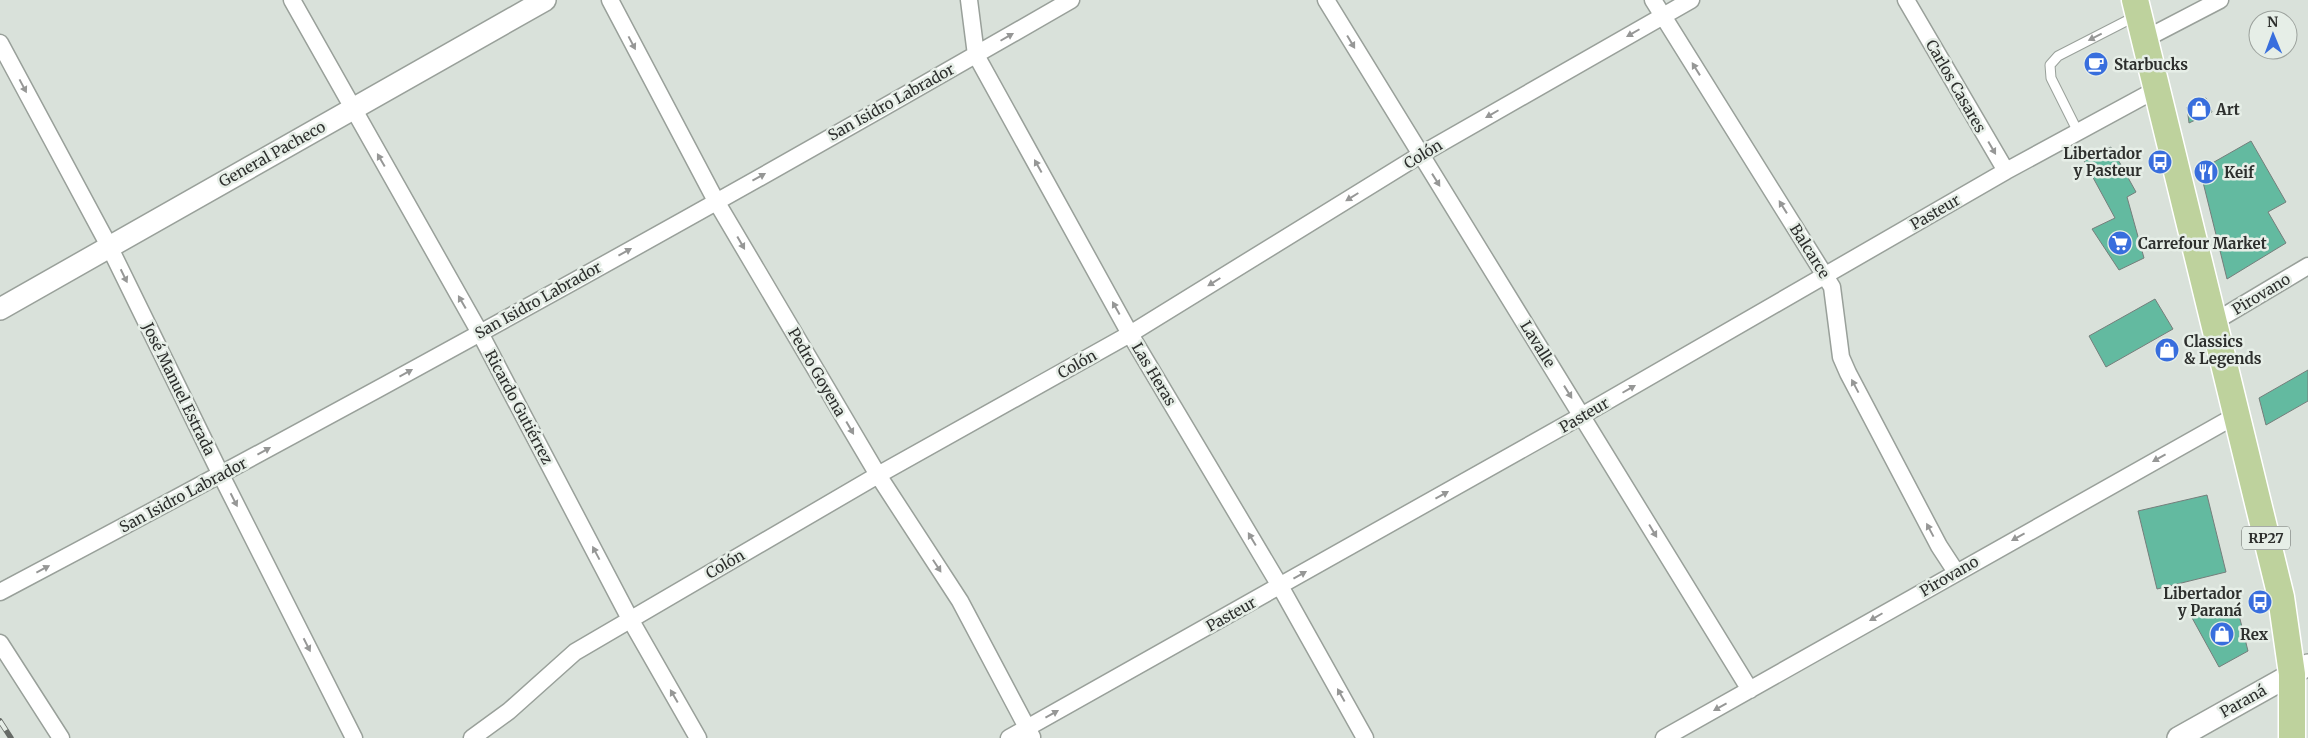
<svg xmlns="http://www.w3.org/2000/svg" width="2308" height="738" font-family="Merriweather,serif">
<style>
.building{fill:#63baa0;stroke:#757e7b}
.lines{fill:none;stroke-linecap:round;stroke-linejoin:round}
.service-casing{stroke:#99a09a;stroke-width:11}
.minor-casing{stroke:#99a09a;stroke-width:19}
.tertiary-casing{stroke:#99a09a;stroke-width:24}
.primary-casing{stroke:#fff;stroke-width:29}
.service{stroke:#fff;stroke-width:9}
.minor{stroke:#fff;stroke-width:16}
.tertiary{stroke:#fff;stroke-width:21}
.primary{stroke:#bed29d;stroke-width:26}
.rail-casing{stroke:#666a66;stroke-width:5.5}
.rail{stroke:#e6eee7;stroke-width:4;stroke-dasharray:11;stroke-linecap:butt}
.oneway{fill:#969796}
.labels{text-anchor:middle;dominant-baseline:central;stroke-width:5;stroke-linejoin:round;paint-order:stroke}
.shield{fill:#e6eee7;stroke:#646865;stroke-width:1}
.shield-label{font-size:14px;font-weight:bold;fill:#2d2f2d}
.poi-label{font-size:15px;font-weight:bold;fill:#2d2f2d;stroke:#e6eee7;text-anchor:start}
.street-label{font-size:15px;fill:#2d2f2d;stroke:#e6eee7}
</style>
<rect width="100%" height="100%" fill="#d9e1da"/>
<path class="building" d="M2206 98 2212 112 2189 123 2187 107Z
M2251 141 2286 202 2268 212 2286 243 2227 279 2200 170Z
M2111 147 2136 192 2127 197 2144 258 2119 270 2092 229 2115 218 2084 161Z
M2155 299 2173 329 2106 367 2089 336Z
M2308 370V401L2266 425 2259 398Z
M2207 495 2226 572 2157 589 2138 511Z
M2238 611 2248 651 2219 667 2191 616Z"/>
<g class="lines">
<defs>
<path id="service" d="M2078 132 2051 78 2050 65 2058 56 2136 16"/>
<path id="minor" d="M292 0 480 333 630 619 698 738
M610 0 716 201 878 475 960 601 1032 737
M969 0 976 55 1130 334 1280 586 1365 738
M1326 0 1750 690
M1653 0 1832 287 1841 357 1848 373 1939 546 1956 572
M1906 0 2006 171
M2145 39 2220 0
M0 43 109 246 221 475 354 738
M2214 322 2308 266
M0 592C361 401 718 204 1071 0
M0 643 61 738
M472 738 509 711 575 652 878 475 1130 334 1420 155 1691 0
M1009 738 1583 415 2006 171 2157 89
M1664 738 2235 416"/>
<path id="tertiary" d="M0 309 545 0
M2178 738 2308 665"/>
<path id="primary" d="M2135 0 2281 597 2292 674V738"/>
</defs>
<use href="#service" class="service-casing"/>
<use href="#minor" class="minor-casing"/>
<use href="#tertiary" class="tertiary-casing"/>
<use href="#primary" class="primary-casing"/>
<use href="#service" class="service"/>
<use href="#minor" class="minor"/>
<use href="#tertiary" class="tertiary"/>
<use href="#primary" class="primary"/>
<defs>
<path id="rail" d="M0 721 11 738"/>
</defs>
<use href="#rail" class="rail-casing"/>
<use href="#rail" class="rail"/>
</g>
<defs><path id="oneway-solid" d="M-6-.8H1V-3.2L6.5 0L1 3.2V.8H-6Z" transform="scale(1.25)"/></defs>
<g class="oneway">
<use href="#oneway-solid" transform="translate(1633 33) rotate(150)"/>
<use href="#oneway-solid" transform="translate(1007 37) rotate(-30)"/>
<use href="#oneway-solid" transform="translate(2095 37) rotate(153)"/>
<use href="#oneway-solid" transform="translate(1351 42) rotate(59)"/>
<use href="#oneway-solid" transform="translate(632 43) rotate(62)"/>
<use href="#oneway-solid" transform="translate(1696 69) rotate(-122)"/>
<use href="#oneway-solid" transform="translate(23 86) rotate(62)"/>
<use href="#oneway-solid" transform="translate(1492 114) rotate(150)"/>
<use href="#oneway-solid" transform="translate(1992 148) rotate(60)"/>
<use href="#oneway-solid" transform="translate(381 160) rotate(-120)"/>
<use href="#oneway-solid" transform="translate(1038 166) rotate(-119)"/>
<use href="#oneway-solid" transform="translate(759 177) rotate(-29)"/>
<use href="#oneway-solid" transform="translate(1436 180) rotate(58)"/>
<use href="#oneway-solid" transform="translate(1352 197) rotate(148)"/>
<use href="#oneway-solid" transform="translate(1783 207) rotate(-122)"/>
<use href="#oneway-solid" transform="translate(741 243) rotate(60)"/>
<use href="#oneway-solid" transform="translate(625 252) rotate(-29)"/>
<use href="#oneway-solid" transform="translate(124 276) rotate(64)"/>
<use href="#oneway-solid" transform="translate(1214 282) rotate(148)"/>
<use href="#oneway-solid" transform="translate(462 302) rotate(-120)"/>
<use href="#oneway-solid" transform="translate(1116 308) rotate(-119)"/>
<use href="#oneway-solid" transform="translate(406 373) rotate(-29)"/>
<use href="#oneway-solid" transform="translate(1855 386) rotate(-118)"/>
<use href="#oneway-solid" transform="translate(1629 389) rotate(-30)"/>
<use href="#oneway-solid" transform="translate(1568 392) rotate(58)"/>
<use href="#oneway-solid" transform="translate(850 428) rotate(60)"/>
<use href="#oneway-solid" transform="translate(264 451) rotate(-29)"/>
<use href="#oneway-solid" transform="translate(2159 458) rotate(151)"/>
<use href="#oneway-solid" transform="translate(1442 495) rotate(-29)"/>
<use href="#oneway-solid" transform="translate(234 500) rotate(63)"/>
<use href="#oneway-solid" transform="translate(1930 530) rotate(-118)"/>
<use href="#oneway-solid" transform="translate(1653 531) rotate(59)"/>
<use href="#oneway-solid" transform="translate(2018 537) rotate(151)"/>
<use href="#oneway-solid" transform="translate(1252 539) rotate(-121)"/>
<use href="#oneway-solid" transform="translate(596 553) rotate(-118)"/>
<use href="#oneway-solid" transform="translate(937 566) rotate(57)"/>
<use href="#oneway-solid" transform="translate(43 569) rotate(-28)"/>
<use href="#oneway-solid" transform="translate(1300 575) rotate(-29)"/>
<use href="#oneway-solid" transform="translate(1876 617) rotate(150)"/>
<use href="#oneway-solid" transform="translate(307 645) rotate(63)"/>
<use href="#oneway-solid" transform="translate(1341 695) rotate(-119)"/>
<use href="#oneway-solid" transform="translate(674 696) rotate(-120)"/>
<use href="#oneway-solid" transform="translate(1720 707) rotate(151)"/>
<use href="#oneway-solid" transform="translate(1052 714) rotate(-29)"/>
</g>
<defs>
<symbol id="cafe-disc" viewBox="-11 -11 22 22"><circle r="9.5" fill="#386edd" stroke="#e6eee7"/><path d="M-5.5-4.5H6V0H3Q3 3.5 0 3.5H-2.5Q-5.5 3.5-5.5 0ZM3-3.2v2h1.7v-2ZM-6 4.5H4V6H-6Z" fill="#fff"/></symbol>
<symbol id="shop-disc" viewBox="-11 -11 22 22"><circle r="9.5" fill="#386edd" stroke="#e6eee7"/><path d="M-5-2.5h2.3a2.7 3.5 0 0 1 5.4 0H5L5.5 6h-11ZM-1.5-2.5h3a1.5 2.3 0 0 0-3 0Z" fill="#fff"/></symbol>
<symbol id="bus-disc" viewBox="-11 -11 22 22"><circle r="9.5" fill="#386edd" stroke="#e6eee7"/><path d="M-5-6H5V4H4V6H2V4H-2V6H-4V4H-5ZM-3.5-4V0h7V-4ZM-3.5 1.2v1.5H-2V1.2ZM2 1.2v1.5H3.5V1.2Z" fill="#fff"/></symbol>
<symbol id="restaurant-disc" viewBox="-11 -11 22 22"><circle r="9.5" fill="#386edd" stroke="#e6eee7"/><path d="M-5-6h1v4h1v-4h1v4h1v-4h1v5L-1.5 .5V6h-2V.5L-5-1ZM5-6V6H3V1.5H1.5Q1.5-4 5-6Z" fill="#fff"/></symbol>
<symbol id="supermarket-disc" viewBox="-11 -11 22 22"><circle r="9.5" fill="#386edd" stroke="#e6eee7"/><path d="M-6-5.5h2.5l.6 2H6L4.5 2H-2.5L-4.4-4H-6ZM-1.5 3.2a1.3 1.3 0 1 0 .1 0ZM3 3.2a1.3 1.3 0 1 0 .1 0Z" fill="#fff"/></symbol>
</defs>
<g fill-rule="evenodd">
<use href="#cafe-disc" x="2082" y="50" width="28" height="28"/>
<use href="#shop-disc" x="2185" y="95" width="28" height="28"/>
<use href="#bus-disc" x="2146" y="148" width="28" height="28"/>
<use href="#restaurant-disc" x="2192" y="158" width="28" height="28"/>
<use href="#supermarket-disc" x="2106" y="229" width="28" height="28"/>
<use href="#shop-disc" x="2153" y="336" width="28" height="28"/>
<use href="#bus-disc" x="2246" y="588" width="28" height="28"/>
<use href="#shop-disc" x="2208" y="620" width="28" height="28"/>
</g>
<g class="labels">
<rect class="shield" x="2242" y="526.5" width="48" height="23" rx="4"/>
<g class="shield-label">
<text x="2266" y="538">RP27</text>
</g>
<g class="poi-label">
<text x="2114" y="64">Starbucks</text>
<text x="2216" y="109">Art</text>
<text x="2142" y="153" text-anchor="end">Libertador<tspan x="2142" dy="17">y Pasteur</tspan></text>
<text x="2224" y="172">Keif</text>
<text x="2138" y="243">Carrefour Market</text>
<text x="2184" y="341">Classics<tspan x="2184" dy="17">&amp; Legends</tspan></text>
<text x="2242" y="593" text-anchor="end">Libertador<tspan x="2242" dy="17">y Paraná</tspan></text>
<text x="2240" y="634">Rex</text>
</g>
<g class="street-label">
<text transform="translate(1956 86) rotate(60)">Carlos Casares</text>
<text transform="translate(891 102) rotate(-29)">San Isidro Labrador</text>
<text transform="translate(272 154) rotate(-29)">General Pacheco</text>
<text transform="translate(1423 154) rotate(-31)">Colón</text>
<text transform="translate(1935 212) rotate(-30)">Pasteur</text>
<text transform="translate(1810 251) rotate(58)">Balcarce</text>
<text transform="translate(2261 294) rotate(-31)">Pirovano</text>
<text transform="translate(538 300) rotate(-29)">San Isidro Labrador</text>
<text transform="translate(1538 344) rotate(58)">Lavalle</text>
<text transform="translate(1077 364) rotate(-29)">Colón</text>
<text transform="translate(817 372) rotate(60)">Pedro Goyena</text>
<text transform="translate(1154 374) rotate(59)">Las Heras</text>
<text transform="translate(179 389) rotate(64)">José Manuel Estrada</text>
<text transform="translate(519 407) rotate(62)">Ricardo Gutiérrez</text>
<text transform="translate(1584 415) rotate(-30)">Pasteur</text>
<text transform="translate(183 495) rotate(-28)">San Isidro Labrador</text>
<text transform="translate(725 564) rotate(-30)">Colón</text>
<text transform="translate(1949 576) rotate(-30)">Pirovano</text>
<text transform="translate(1231 614) rotate(-29)">Pasteur</text>
<text transform="translate(2243 701) rotate(-29)">Paraná</text>
</g>
</g>
<g transform="translate(2273 35) rotate(359)"><circle r="24" fill="#e6eee7" stroke="#9ca29d"/>
<path d="M0-4L9 19L0 12L-9 19Z" fill="#386edd"/>
<text y="-8" font-size="14" font-weight="bold" text-anchor="middle" fill="#2d2f2d">N</text>
</g>
</svg>
